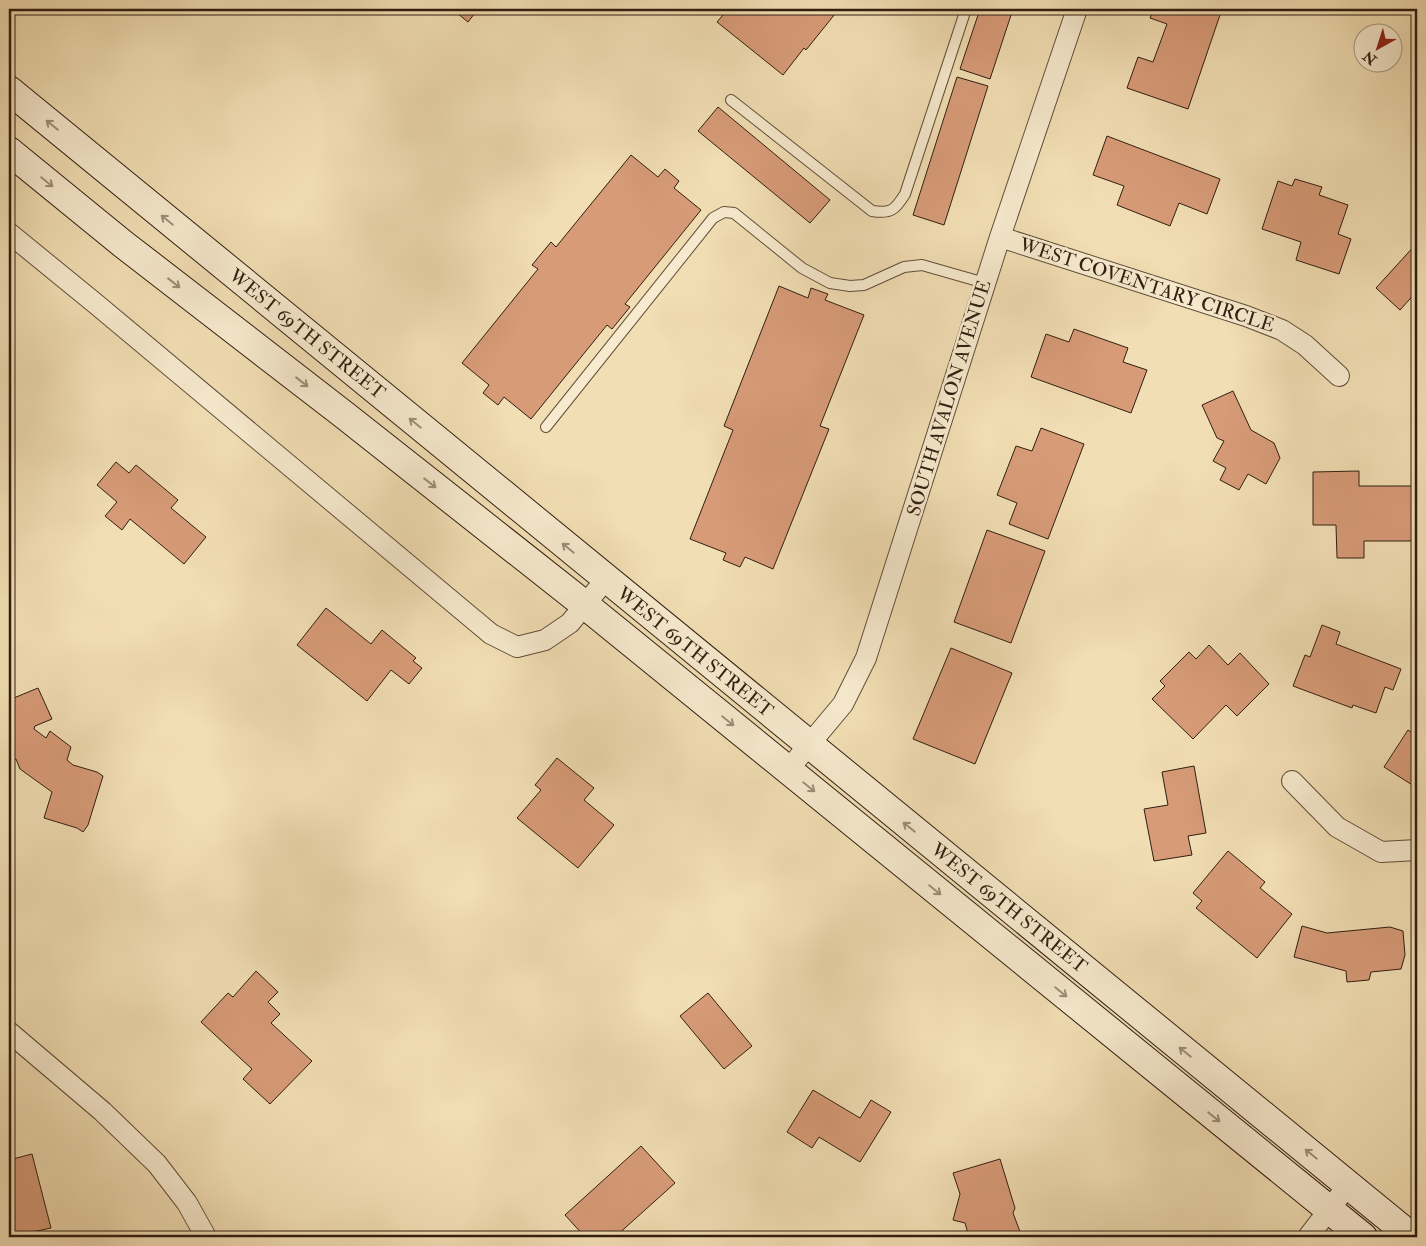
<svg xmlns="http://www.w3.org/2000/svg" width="1426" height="1246" font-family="'IM FELL Double Pica',serif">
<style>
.building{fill:#d79b78;stroke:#301e10}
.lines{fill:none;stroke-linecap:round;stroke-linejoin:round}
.service-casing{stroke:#604e39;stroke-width:12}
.minor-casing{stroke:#604e39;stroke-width:22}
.secondary-casing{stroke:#301e10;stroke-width:30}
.service{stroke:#f7eace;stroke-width:10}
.minor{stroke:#f7eace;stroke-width:20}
.secondary{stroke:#f7eace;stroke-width:28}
.oneway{stroke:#9d8e78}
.labels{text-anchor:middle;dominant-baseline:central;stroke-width:5;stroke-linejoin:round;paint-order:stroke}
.street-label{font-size:19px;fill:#301e10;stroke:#f7eace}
</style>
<rect width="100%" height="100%" fill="#f2deb4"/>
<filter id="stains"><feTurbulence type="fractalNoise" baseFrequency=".004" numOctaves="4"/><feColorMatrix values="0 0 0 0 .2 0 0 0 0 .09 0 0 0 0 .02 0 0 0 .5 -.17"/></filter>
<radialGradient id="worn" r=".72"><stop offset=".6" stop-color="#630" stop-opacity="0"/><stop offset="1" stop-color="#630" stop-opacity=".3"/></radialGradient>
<path class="building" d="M452 9H478L468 22Z
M728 9H839L806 50 804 48 783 75 717 22Z
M980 9H1013L990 79 960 69Z
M1154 9H1222L1188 109 1127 88 1138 57 1153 62 1167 24 1150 18Z
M957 77 988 86 944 225 913 215Z
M718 107 830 200 810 223 698 131Z
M1107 136 1220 179 1207 214 1179 203 1170 226 1117 205 1124 186 1093 175Z
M631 155 658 177 665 169 679 181 674 188 701 210 625 304 630 307 612 329 607 325 531 419 504 397 498 405 483 393 489 385 462 363 538 269 532 265 551 242 556 247Z
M1295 179 1322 187 1319 195 1348 205 1338 234 1351 239 1339 274 1296 260 1301 242 1262 229 1278 181 1292 186Z
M1417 243V291L1400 310 1376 288Z
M779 286 808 298 811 288 828 294 825 300 864 315 820 426 829 429 773 569 745 557 740 567 723 560 726 553 690 539 733 430 724 426Z
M1074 329 1128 348 1123 362 1147 370 1131 413 1031 377 1046 334 1069 342Z
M1233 391 1251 430 1274 443 1280 458 1266 484 1248 474 1239 490 1220 480 1226 468 1213 461 1224 441 1217 438 1202 405Z
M1041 428 1084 444 1048 539 1009 524 1017 503 997 495 1016 446 1032 451Z
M116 462 129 473 136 465 178 500 171 508 206 537 184 564 130 519 122 530 105 516 117 502 97 485Z
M1359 471V486H1414L1415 541H1364V558H1337L1336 525H1313V472Z
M987 530 1045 551 1011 643 954 622Z
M326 608 371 644 382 630 416 658 413 661 422 668 409 684 391 670 367 701 297 645Z
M1322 625 1340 632 1336 644 1401 669 1393 690 1385 687 1376 713 1353 705 1352 708 1293 686 1305 655 1310 657Z
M1209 645 1228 665 1240 653 1269 684 1237 716 1226 705 1193 739 1152 699 1165 686 1160 681 1189 652 1196 659Z
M951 648 1012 673 975 764 913 739Z
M38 688 52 719 35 726 34 729 46 738 50 731 71 747 67 760 73 765 97 772 103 776 88 825 83 832 77 828 44 818 52 792 20 769 16 759 9 762V700Z
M1408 730 1417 736V788L1384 767Z
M557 758 594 788 584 800 614 825 578 868 517 818 541 790 535 785Z
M1194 766 1206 833 1188 836 1192 855 1154 861 1144 809 1168 805 1162 772Z
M1228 851 1265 882 1260 888 1292 914 1257 958 1196 908 1202 901 1193 893Z
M1302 926 1327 933 1390 927 1403 931 1405 955 1401 969 1371 972 1369 980 1347 982 1346 971 1294 957Z
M256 971 278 992 268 1002 280 1014 271 1023 312 1061 270 1104 243 1079 252 1069 201 1022 228 993 233 997Z
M708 993 752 1046 724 1069 680 1016Z
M813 1090 860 1118 871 1100 891 1112 860 1162 819 1137 812 1148 787 1132Z
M641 1146 675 1183 615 1237H585L565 1215Z
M32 1154 51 1228 9 1237V1220L15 1218 12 1205H9V1160Z
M1000 1159 1015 1208 1013 1213 1022 1237H969L965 1223 953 1220 960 1194 953 1173Z"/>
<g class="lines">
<defs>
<path id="service" d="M731 100 872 211C891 214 895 210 905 194L966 9
M546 427 713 218 724 212 734 213 802 268 830 283 850 286 864 285 904 267 922 265 985 283"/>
<path id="minor" d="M9 233 96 304 491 634 517 647 545 640 570 623 606 579
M1000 237 1246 316 1282 330 1305 345 1339 376
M788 770 843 704 866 658 1000 237 1077 9
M1292 781 1337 827 1381 852 1417 850
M9 1032 102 1111 157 1164 187 1203 206 1237
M1308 1237 1348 1185"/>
<path id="secondary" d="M9 90 1412 1237
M9 151 123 244 343 414 585 605 1363 1237"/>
</defs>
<use href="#service" class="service-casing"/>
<use href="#minor" class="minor-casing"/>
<use href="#secondary" class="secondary-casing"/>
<use href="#service" class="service"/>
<use href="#minor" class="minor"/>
<use href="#secondary" class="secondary"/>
</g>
<defs><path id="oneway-shaft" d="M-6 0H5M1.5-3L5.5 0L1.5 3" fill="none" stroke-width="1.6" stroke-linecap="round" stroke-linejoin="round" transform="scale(1.25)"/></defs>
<g class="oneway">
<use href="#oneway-shaft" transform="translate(52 125) rotate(-141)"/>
<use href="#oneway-shaft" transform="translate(47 182) rotate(39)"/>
<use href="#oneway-shaft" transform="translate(167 220) rotate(-141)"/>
<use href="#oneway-shaft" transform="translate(174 283) rotate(38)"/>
<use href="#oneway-shaft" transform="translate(302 382) rotate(38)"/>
<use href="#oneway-shaft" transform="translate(415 423) rotate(-141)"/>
<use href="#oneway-shaft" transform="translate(430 483) rotate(38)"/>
<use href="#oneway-shaft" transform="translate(568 548) rotate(-141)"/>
<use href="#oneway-shaft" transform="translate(728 721) rotate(39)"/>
<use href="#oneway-shaft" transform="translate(809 787) rotate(39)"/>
<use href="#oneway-shaft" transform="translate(909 827) rotate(-141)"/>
<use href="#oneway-shaft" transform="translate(935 890) rotate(39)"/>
<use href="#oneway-shaft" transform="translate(1061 992) rotate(39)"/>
<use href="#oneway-shaft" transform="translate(1185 1052) rotate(-141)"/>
<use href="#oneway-shaft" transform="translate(1214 1117) rotate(39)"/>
<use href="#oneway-shaft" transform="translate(1311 1154) rotate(-141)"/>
</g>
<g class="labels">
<g class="street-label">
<text transform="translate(1147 285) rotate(18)">WEST COVENTARY CIRCLE</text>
<text transform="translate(307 334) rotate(39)">WEST 69TH STREET</text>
<text transform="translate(949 398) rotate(-73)">SOUTH AVALON AVENUE</text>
<text transform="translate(695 652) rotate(39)">WEST 69TH STREET</text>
<text transform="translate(1009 908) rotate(39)">WEST 69TH STREET</text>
</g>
</g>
<rect width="1426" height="1246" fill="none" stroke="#f2deb4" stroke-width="30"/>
<rect x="10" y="10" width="1406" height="1226" fill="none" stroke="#301e10" stroke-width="2.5"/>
<rect x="15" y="15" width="1396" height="1216" fill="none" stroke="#301e10"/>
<g transform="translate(1378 48) rotate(219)"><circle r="24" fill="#f7eace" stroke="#a79882"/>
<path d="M0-4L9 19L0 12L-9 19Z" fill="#8f2418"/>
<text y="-8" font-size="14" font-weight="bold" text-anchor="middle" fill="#301e10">N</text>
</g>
<rect width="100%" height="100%" filter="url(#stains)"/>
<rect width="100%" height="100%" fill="url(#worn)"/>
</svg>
